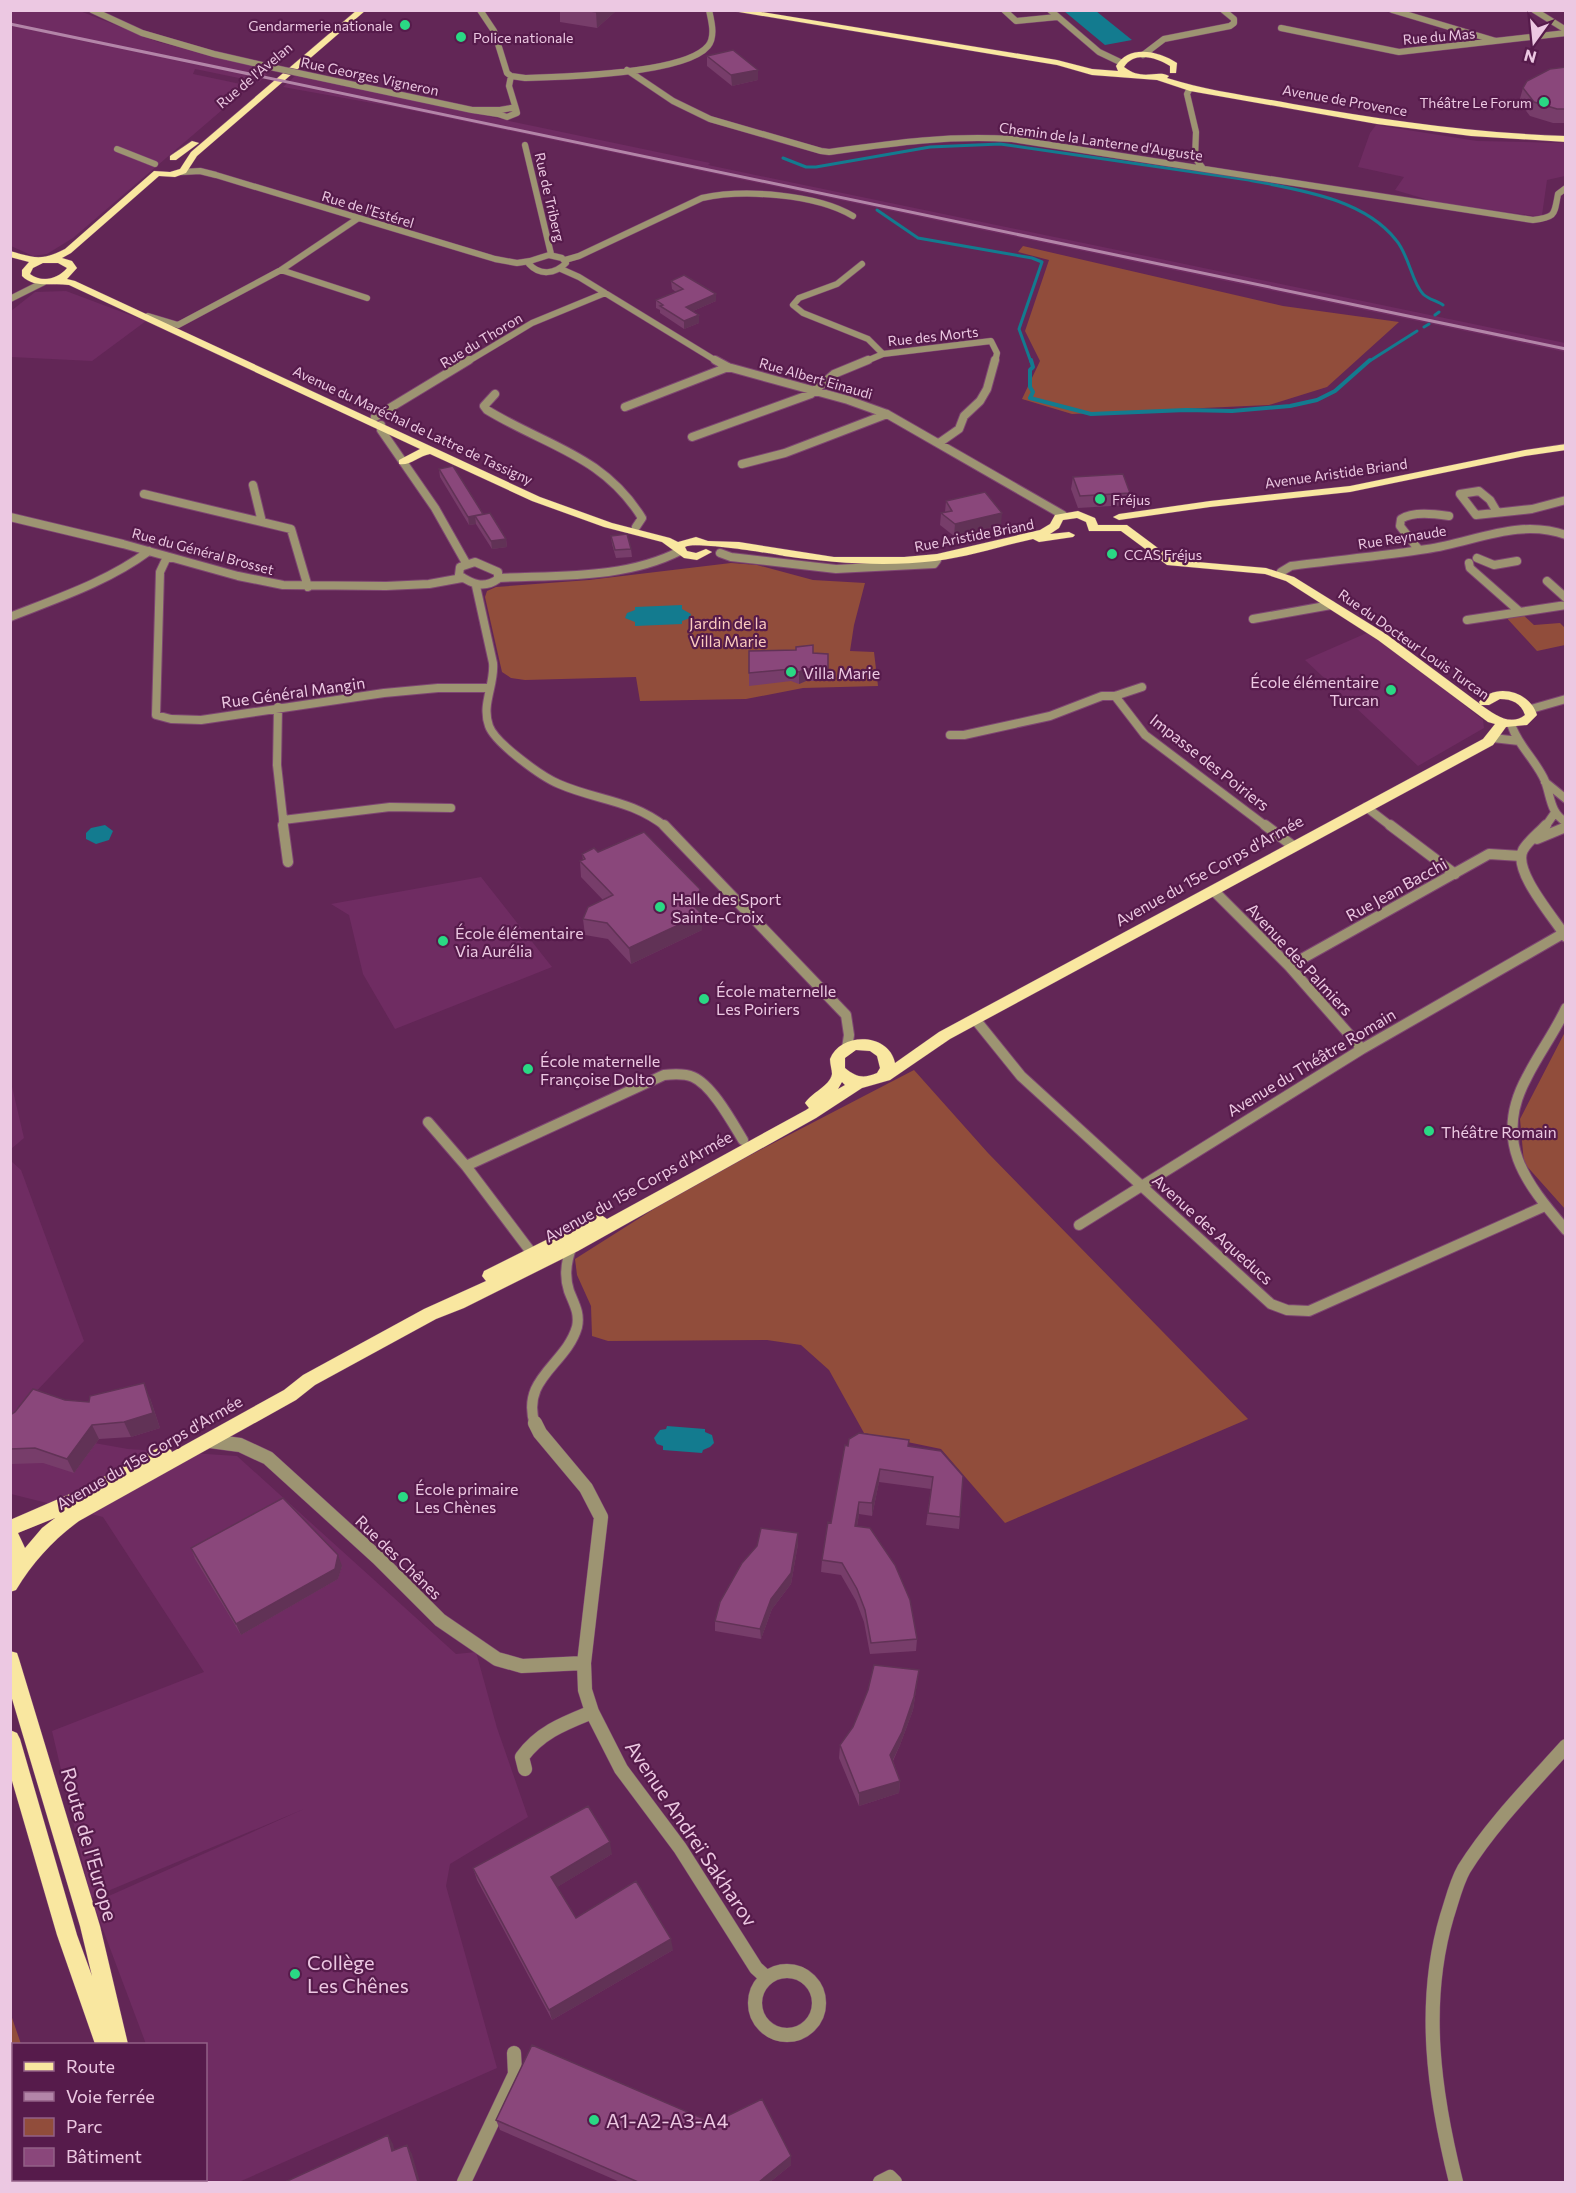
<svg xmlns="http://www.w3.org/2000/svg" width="1576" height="2193" font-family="Commissioner,sans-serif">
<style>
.built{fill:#6f2c62}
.green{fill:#914d3b}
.water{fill:#137b8f}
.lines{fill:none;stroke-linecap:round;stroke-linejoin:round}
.stream-far1{stroke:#137b8f;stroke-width:3}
.stream{stroke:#137b8f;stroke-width:4}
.minor-far3-casing{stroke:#7e4672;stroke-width:7}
.minor-far2-casing{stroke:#7e4672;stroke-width:10}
.minor-far1-casing{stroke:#7e4672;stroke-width:12}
.minor-casing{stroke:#7e4672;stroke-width:15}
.major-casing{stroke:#7e4672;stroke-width:1}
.minor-far3{stroke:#9d9472;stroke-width:6}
.minor-far2{stroke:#9d9472;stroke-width:8}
.minor-far1{stroke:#9d9472;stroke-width:10}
.minor{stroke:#9d9472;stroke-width:14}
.major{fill:#f9e7a0;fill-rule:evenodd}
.rail{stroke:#b385a8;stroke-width:3}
.minor-bridge-casing{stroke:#7e4672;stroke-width:7;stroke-linecap:butt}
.minor-bridge{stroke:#9d9472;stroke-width:6}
.wall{fill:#773d6a}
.shaded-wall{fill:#613256}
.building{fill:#8a477b;stroke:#613256;stroke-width:1.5}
.poi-dot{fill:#2ad884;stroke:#561b4b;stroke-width:2}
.labels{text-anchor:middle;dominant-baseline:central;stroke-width:4.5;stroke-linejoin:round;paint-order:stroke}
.far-poi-label{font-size:14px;fill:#ecc8e2;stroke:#561b4b;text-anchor:start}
.far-street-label{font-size:14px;fill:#ecc8e2;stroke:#561b4b}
.park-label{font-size:16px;fill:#facbbe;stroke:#561b4b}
.poi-label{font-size:16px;fill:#ecc8e2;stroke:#561b4b;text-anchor:start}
.street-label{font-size:16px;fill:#ecc8e2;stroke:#561b4b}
.near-street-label{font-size:20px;fill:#ecc8e2;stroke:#561b4b}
.near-poi-label{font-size:20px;fill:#ecc8e2;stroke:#561b4b;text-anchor:start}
</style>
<rect width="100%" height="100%" fill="#622656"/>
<path class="built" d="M10 11H80L158 42 272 70 259 82 195 69 193 74 250 86 73 238 47 254 33 256 11 246Z
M295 76 710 163 708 165 1565 343V352L400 108 283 87Z
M1376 125 1477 141 1565 143V176L1547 180 1542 215 1534 216 1432 201 1395 190 1404 177 1358 167 1370 133Z
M66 291 146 321 92 361 11 357V311L35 292Z
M1369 632 1403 656 1483 720 1484 728 1418 766 1305 660Z
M481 877 552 967 395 1029 363 974 349 915 331 904Z
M10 1078 24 1138 11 1149H10Z
M11 1161 21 1170 84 1341 11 1418Z
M10 1428 128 1449 237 1456 456 1654 476 1652 497 1728 528 1817 450 1864 446 1886 497 2068 239 2182H197L196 2180H206V2044H146L93 1903 304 1809 91 1898 52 1731 204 1672 103 1517 11 1494Z"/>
<path class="green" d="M1023 246 1283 306 1399 322 1327 387 1269 405 1072 414 1022 399 1040 361 1025 331 1049 260 1018 252Z
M731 563 757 565 813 580 865 583 854 625 850 651 874 652 878 686 803 688 746 699 640 701 636 677 525 680 511 678 502 672 485 597 487 591 496 587 589 580Z
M1520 612 1534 625 1560 623 1565 628V645L1537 651 1503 614Z
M1565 1032V1209L1524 1163 1520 1119Z
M914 1070 988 1153 1248 1419 1005 1523 941 1449 864 1433 829 1370 801 1345 767 1340 608 1341 592 1336 591 1306 577 1275 575 1259 687 1188Z
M10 2012 21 2044H14V2180H73L74 2182H11Z"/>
<path class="water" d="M1064 11H1096L1132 40 1105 45Z
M682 605V609L691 614 690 618 682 621V624L635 626V622L625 618 627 613 635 610V607Z
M105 825 113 831 109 840 96 844 86 839V833L91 828Z
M667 1426 705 1429V1432L712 1435 714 1443 710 1447 703 1450 702 1453 663 1450V1446L657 1444 654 1438 660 1430 666 1429Z"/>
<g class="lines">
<path class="stream-far1" d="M783 158 806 167H816L930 147 1000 144 1249 180C1298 190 1363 198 1396 240 1409 255 1412 283 1423 294 1428 299 1437 301 1443 305
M877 210 918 238 1032 258 1042 262 1019 329 1031 362
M1435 315 1439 312
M1424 327 1429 324
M1368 362 1417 331"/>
<path class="stream" d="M1031 360 1033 367 1030 370V387L1033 392 1030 398 1091 414 1186 410 1232 411 1290 406 1317 400 1335 391 1370 360"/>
<defs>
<path id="minor-far3" d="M92 10 142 33 214 54 275 68
M480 10 494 31 507 73 511 76 525 78C562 77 685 74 708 46 716 36 711 20 709 10
M1004 10 1016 21 1057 17
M1050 10 1099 52 1120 62
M1392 10 1496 41
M1534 10 1566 30
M1281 28 1399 52 1566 33
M1143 55 1164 39 1230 26 1234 23V19L1223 10
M627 70 673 101 710 119 821 151 829 152C893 143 947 135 1012 139L1533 220C1556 217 1554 215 1558 194L1566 188
M298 73 472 110
M511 76 509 86 516 109
M1190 88 1187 94 1196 132 1195 158 1202 167
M511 108 516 109 517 113 507 117 498 114 500 110Z
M498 114 472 110H500
M525 145 551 254
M117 149 155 164
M182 172 200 171 216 175 495 259 517 263 530 261
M549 255 562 258 566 263C555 274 540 276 529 264L530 261Z
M565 260 579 256 702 198C744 189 816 194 853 216
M862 264 837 284 799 298 793 305 803 313 868 339 883 354 991 341 997 353 995 362
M561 269 579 277 718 362
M281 270 367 298
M10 299 44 282
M148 316 178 325 281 270 357 219
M467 362 532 323 605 293
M864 362 883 354"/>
<path id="minor-far2" d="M715 360 728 367 848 400 887 414 1063 515
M495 394 484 406 487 410C546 446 603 455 642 518L636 527
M625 407 728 367
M375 417 469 360
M381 425V430L435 508 466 563
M692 437 811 394 834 374 868 360
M939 443 959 429 964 416 980 401 987 389 995 360
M742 464 785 453 887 414
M253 485 262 522
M144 494 291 529 308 587
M1497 512 1490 500 1479 491 1460 494 1476 515 1532 509 1566 500
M10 517 123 544 238 576 283 585 386 586 429 584 462 578
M1419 550 1400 526 1401 519C1413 511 1435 514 1449 516
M720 553 731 557 836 569 934 564 937 560
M167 557 160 572 156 715 171 719 201 720 384 693 438 688H489
M1477 558 1494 565 1517 561
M475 562 498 572V579C484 589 472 584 459 575L460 567Z
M1469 563 1470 568 1520 612 1566 605
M1281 572 1291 566C1336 560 1382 556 1427 549 1475 542 1518 518 1566 535
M499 578C560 575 625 579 680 551
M1547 581 1566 598
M476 586 493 663C495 685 481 704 489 726 495 743 542 777 559 784 598 801 630 799 666 827
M10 617C58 598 107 582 149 551
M1253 619 1331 605
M1467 620 1520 612
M1115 696 1145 735 1267 827
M278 707 277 765 284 827
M1531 709 1566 699
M1511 724C1518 746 1536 760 1545 781 1551 797 1550 813 1566 822
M950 735H964L1050 716 1102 696H1115L1142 687
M1493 738 1519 741
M1545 782 1566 799
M1366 807 1392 827
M283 820 390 807 451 808
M1545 827 1554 814"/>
<path id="minor-far1" d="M283 825 288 862
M664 825 846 1015 849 1035 847 1048
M1265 825 1293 846
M1390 825 1455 874
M1546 825C1539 833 1528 841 1523 850 1512 871 1555 919 1566 937
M1537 839 1566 827
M1214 891 1289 966 1362 1049
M1289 966 1489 854 1521 856
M1566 1008C1555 1032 1539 1053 1527 1077 1492 1141 1525 1182 1566 1230
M975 1019 1021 1076 1271 1304 1287 1310 1309 1311 1545 1206
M428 1122 466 1166 537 1260
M466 1166 664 1075C673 1074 684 1073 693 1077 712 1085 732 1122 743 1140
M1079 1225 1362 1049 1564 933
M535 1425C520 1378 566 1365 577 1327 580 1313 574 1304 569 1291 564 1276 566 1261 572 1246"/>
<path id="minor" d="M535 1423 540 1433 586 1488 601 1517 584 1663 585 1690 592 1712 621 1769 680 1848 756 1968 767 1978
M210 1441 240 1445 268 1458 378 1558 440 1620 497 1659 522 1666 584 1663
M525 1769 522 1757C540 1732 565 1723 592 1712
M755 2003a32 32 0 1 1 64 0a32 32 0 1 1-64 0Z
M464 2182 515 2074 514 2053
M880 2182 890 2177 895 2182
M1456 2182C1434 2094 1421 2004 1447 1916 1452 1901 1456 1883 1464 1869 1492 1824 1531 1785 1566 1746"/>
<path id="major" d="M357 10H366L197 156 186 173 175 177 159 176 71 253 62 258 72 261 77 268 67 279 75 281 540 497 612 523 670 538 678 542 696 537 708 541 739 542 834 557H904L937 554 1040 530 1050 524 1055 515 1078 511 1095 518 1098 525H1127L1174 560 1266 568 1294 577 1386 634 1480 704 1479 702C1495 682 1530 691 1537 715L1527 725 1506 727 1493 745 950 1039 890 1080 862 1088 816 1118 578 1251 464 1308 436 1319 315 1385 296 1400 79 1521C53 1540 33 1562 16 1590L10 1592V1520L79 1490 158 1448 164 1445 170 1448 172 1452 284 1390 303 1375 424 1309 486 1281 482 1276 484 1271 594 1216 600 1214 607 1219 806 1110 809 1108 805 1103C811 1093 830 1086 832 1074 832 1070 830 1064 830 1059 840 1032 889 1032 895 1063L939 1032 1483 739 1495 724 1488 722 1378 640 1286 581 1265 574 1167 565 1121 531H1089L1086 522 1077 518 1063 520 1059 528 1050 534 1069 532 1075 535 1073 537 1039 542 1033 539C1001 546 968 557 935 561 884 567 834 563 784 556 768 553 693 541 685 547L687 551 696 553 706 549 712 552 697 560 684 558 662 542 604 527 532 501 430 454C419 456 410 466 399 464V460L420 449 69 285C52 282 35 289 22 276V270L29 262 10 257V251C35 258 41 261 65 249L154 171 170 172 180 169 191 152ZM43 263H58L67 268C58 279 42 283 30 274L33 268ZM1500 699C1512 699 1521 703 1525 715 1510 727 1494 714 1481 705H1489ZM856 1050 870 1051 877 1056 880 1068 877 1073C863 1079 856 1077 845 1068V1058ZM842 1082 845 1085 838 1089ZM55 1518 42 1528 25 1548 18 1533Z
M727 10H749L1057 60 1092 69 1118 71 1116 66C1129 44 1159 51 1177 63L1176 73H1170V66C1156 57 1134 51 1124 67 1143 82 1157 69 1169 76L1167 78C1208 91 1251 96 1293 104 1383 120 1473 133 1566 136V142L1471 136 1377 124 1190 91 1157 80 1092 75 1057 65Z
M192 141 199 143 176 160H170V156Z
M1566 444V450L1525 456 1350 492 1210 507 1119 520 1113 517 1119 514 1210 501 1350 486 1525 450Z
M10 1651 17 1653 19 1659 100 1926 128 2044H95L57 1935 10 1774V1730L17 1733 20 1739 77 1935 92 1976 80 1926 10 1692Z
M140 2180H162L163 2182H141Z"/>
</defs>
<use href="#minor-far3" class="minor-far3-casing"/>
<use href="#minor-far2" class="minor-far2-casing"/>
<use href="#minor-far1" class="minor-far1-casing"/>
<use href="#minor" class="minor-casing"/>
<use href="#major" class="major-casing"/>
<use href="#minor-far3" class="minor-far3"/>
<use href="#minor-far2" class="minor-far2"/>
<use href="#minor-far1" class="minor-far1"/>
<use href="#minor" class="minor"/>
<use href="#major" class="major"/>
<path class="rail" d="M10 24 1566 349"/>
<defs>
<path id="minor-bridge" d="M275 68 298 73"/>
</defs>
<use href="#minor-bridge" class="minor-bridge-casing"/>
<use href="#minor-bridge" class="minor-bridge"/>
</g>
<path class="wall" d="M560 10H617L597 28 560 22Z
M707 56 758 70V80L732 86 707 66Z
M1566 67V123H1553L1530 116 1519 102 1523 88Z
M671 281 716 294V301L693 311 699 323 684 329 660 313V310L656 308V300L676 292 672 289Z
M439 469 506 539 507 547 492 549 476 524 469 525 440 477Z
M1073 477 1130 493 1128 505 1078 508 1071 489Z
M946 501 1001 525 954 536 940 525 941 513 945 512Z
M611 536 631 549 632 557 616 558 612 544Z
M813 653 828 654V681H806L799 684 791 681 749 686V673Z
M598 852 700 889 701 905 699 911 702 930 631 964 608 939 585 935 583 919 603 900 581 877 580 861 583 860 582 854Z
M150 1398 160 1428 131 1437 99 1439 74 1473 43 1463 12 1464 10 1462V1449L65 1400 89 1402Z
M845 1445 908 1446 941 1451 960 1517 959 1529 926 1525 931 1489 879 1482 872 1516 859 1514 857 1526 917 1639 916 1651 870 1654 864 1622 856 1601 841 1575 821 1572 822 1560 831 1523Z
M798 1533V1544L791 1584 772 1609 761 1639 715 1631V1621Z
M191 1548 342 1566 338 1579 241 1635 195 1559Z
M917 1683 913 1710 900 1745 893 1761 900 1781 899 1793 859 1806 839 1758 840 1745Z
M612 1854 557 1887 576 1918 673 1950 552 2020 477 1880 473 1868Z
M496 2120 791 2156V2165L770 2182H620L500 2130Z"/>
<path class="shaded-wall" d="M599 10H617L597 28 596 12Z
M758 70V80L732 86 731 75Z
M716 294V301L686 314V307Z
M699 315V323L684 329V321Z
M1002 513 1001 525 954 536 955 524Z
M483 514 475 516 476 524 469 525 468 517Z
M506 539 507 547 492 549 491 541Z
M806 669V681L799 684V672Z
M700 889 701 905 698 916 702 914V930L631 964 629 948 695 907Z
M144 1383 150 1398 160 1428 131 1437 124 1422Z
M92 1425 99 1439 74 1473 67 1459Z
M880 1469 879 1482 872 1516V1503Z
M859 1502V1514L855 1538V1526Z
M798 1533V1544L791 1584 772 1609 761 1639 760 1629 771 1599Z
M338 1555 342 1566 338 1579 241 1635 236 1624Z
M919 1670 913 1710 900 1745 889 1768 890 1755Z
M900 1781 899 1793 859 1806V1793Z
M610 1842 612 1854 554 1889 551 1877Z
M671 1939 673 1950 552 2020 549 2010Z
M388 2135 393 2144 397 2161 392 2151Z
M407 2145 412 2154 420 2182H418Z
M791 2156V2165L770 2182H759Z"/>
<path class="building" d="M584 10H599L596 12Z
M733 50 758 70 731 75 707 56Z
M1566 67V109H1557L1534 102 1523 88 1527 81 1550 69Z
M684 275 716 294 686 307 699 315 684 321 660 306 663 305 656 300 683 289 671 281Z
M453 466 483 514 468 517 439 469Z
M1123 474 1130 493 1080 496 1073 477Z
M985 492 1002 513 955 524 941 513 952 511 946 501Z
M490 513 506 539 491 541 475 516Z
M627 534 631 549 615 550 611 536Z
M813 645V653L828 654V669H806L799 672 791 669 749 673V651L796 650V647Z
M644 832 700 889 695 907 702 914 629 948 607 923 583 919 588 907 613 895 580 861 585 859 582 854 594 848 598 852Z
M144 1383 153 1413 124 1422 92 1425 67 1459 35 1448 10 1449V1415L15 1412 33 1389 65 1400 89 1402 90 1396Z
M859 1433 909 1440 908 1446 941 1451 963 1476 960 1517 928 1513 933 1477 880 1469 872 1503 859 1502 855 1526 870 1528 895 1565 910 1600 917 1639 871 1643 865 1610 857 1589 842 1563 822 1560 828 1522 831 1523 845 1445 848 1446 849 1439Z
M283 1498 338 1555 335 1569 236 1624 191 1548Z
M761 1528 798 1533 791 1573 771 1599 760 1629 715 1621 720 1602 742 1563 757 1546Z
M874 1665 919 1670 914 1697 902 1732 890 1755 900 1781 859 1793 840 1745 853 1727 860 1710 868 1690Z
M588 1806 610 1842 551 1877 576 1918 636 1881 671 1939 549 2010 473 1868Z
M532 2045 713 2123 762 2099 791 2156 759 2182H638L496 2120Z
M388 2135 392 2151 407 2145 418 2182H285Z"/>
<g class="poi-dot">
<circle cx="405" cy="25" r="6"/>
<circle cx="461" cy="37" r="6"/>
<circle cx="1544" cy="102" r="6"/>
<circle cx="1100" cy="499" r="6"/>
<circle cx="1112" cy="554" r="6"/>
<circle cx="791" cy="672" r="6"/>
<circle cx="1391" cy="690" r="6"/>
<circle cx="660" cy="907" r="6"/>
<circle cx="443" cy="941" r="6"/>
<circle cx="704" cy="999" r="6"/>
<circle cx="528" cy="1069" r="6"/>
<circle cx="1429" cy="1131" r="6"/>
<circle cx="403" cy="1497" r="6"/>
<circle cx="295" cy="1974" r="6"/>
<circle cx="594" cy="2120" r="6"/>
</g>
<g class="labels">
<g class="far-poi-label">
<text x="393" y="25" text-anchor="end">Gendarmerie nationale</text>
<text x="473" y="37">Police nationale</text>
<text x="1532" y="102" text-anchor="end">Théâtre Le Forum</text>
<text x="1112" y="499">Fréjus</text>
<text x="1124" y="554">CCAS Fréjus</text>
</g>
<g class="far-street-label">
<text transform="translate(1439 36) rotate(-5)">Rue du Mas</text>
<text transform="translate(254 75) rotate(-40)">Rue de l'Avelan</text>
<text transform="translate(370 76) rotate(12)">Rue Georges Vigneron</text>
<text transform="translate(1345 100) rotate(10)">Avenue de Provence</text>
<text transform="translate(1101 141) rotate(8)">Chemin de la Lanterne d'Auguste</text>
<text transform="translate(550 197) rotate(77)">Rue de Triberg</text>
<text transform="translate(368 209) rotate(17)">Rue de l'Estérel</text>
<text transform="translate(933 336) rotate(-6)">Rue des Morts</text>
<text transform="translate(481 340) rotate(-31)">Rue du Thoron</text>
<text transform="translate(816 378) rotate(16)">Rue Albert Einaudi</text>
<text transform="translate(413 425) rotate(25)">Avenue du Maréchal de Lattre de Tassigny</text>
<text transform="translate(1336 473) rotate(-8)">Avenue Aristide Briand</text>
<text transform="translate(974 535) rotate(-11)">Rue Aristide Briand</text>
<text transform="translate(1402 537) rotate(-9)">Rue Reynaude</text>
<text transform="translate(203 551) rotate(15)">Rue du Général Brosset</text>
<text transform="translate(1414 644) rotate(35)">Rue du Docteur Louis Turcan</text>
</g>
<g class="park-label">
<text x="728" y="622">Jardin de la<tspan x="728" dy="18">Villa Marie</tspan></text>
</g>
<g class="poi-label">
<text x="803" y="672">Villa Marie</text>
<text x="1379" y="681" text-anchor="end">École élémentaire<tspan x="1379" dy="18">Turcan</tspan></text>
<text x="672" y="898">Halle des Sport<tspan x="672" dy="18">Sainte-Croix</tspan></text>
<text x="455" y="932">École élémentaire<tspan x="455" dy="18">Via Aurélia</tspan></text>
<text x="716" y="990">École maternelle<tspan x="716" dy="18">Les Poiriers</tspan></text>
<text x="540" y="1060">École maternelle<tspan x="540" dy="18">Françoise Dolto</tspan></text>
<text x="1441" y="1131">Théâtre Romain</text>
<text x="415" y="1488">École primaire<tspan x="415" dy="18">Les Chènes</tspan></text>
</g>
<g class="street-label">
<text transform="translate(293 692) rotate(-8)">Rue Général Mangin</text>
<text transform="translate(1210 762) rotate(38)">Impasse des Poiriers</text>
<text transform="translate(1209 870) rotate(-29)">Avenue du 15e Corps d'Armée</text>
<text transform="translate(1396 889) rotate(-29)">Rue Jean Bacchi</text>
<text transform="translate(1300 959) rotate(47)">Avenue des Palmiers</text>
<text transform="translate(1311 1062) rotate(-31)">Avenue du Théâtre Romain</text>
<text transform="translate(638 1186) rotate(-29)">Avenue du 15e Corps d'Armée</text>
<text transform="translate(1213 1229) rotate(42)">Avenue des Aqueducs</text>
<text transform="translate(149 1452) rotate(-30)">Avenue du 15e Corps d'Armée</text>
<text transform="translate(399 1557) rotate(44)">Rue des Chênes</text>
</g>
<g class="near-street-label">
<text transform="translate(692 1833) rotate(56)">Avenue Andreï Sakharov</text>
<text transform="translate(90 1844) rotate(74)">Route de l'Europe</text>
</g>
<g class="near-poi-label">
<text x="307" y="1962">Collège<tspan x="307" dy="23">Les Chênes</tspan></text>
<text x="606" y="2120">A1-A2-A3-A4</text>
</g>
</g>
<rect width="1576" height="2193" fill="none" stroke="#ecc8e2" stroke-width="24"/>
<rect x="12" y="2043" width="195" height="138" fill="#561b4b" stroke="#926087" stroke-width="1.5"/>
<rect x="24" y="2062" width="30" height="9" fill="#f9e7a0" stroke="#926087" stroke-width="1.5"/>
<text x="66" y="2073" font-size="18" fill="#ecc8e2">Route</text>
<rect x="24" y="2092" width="30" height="9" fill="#b385a8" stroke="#926087" stroke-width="1.5"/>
<text x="66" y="2103" font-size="18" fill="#ecc8e2">Voie ferrée</text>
<rect x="24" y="2118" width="30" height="18" fill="#914d3b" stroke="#926087" stroke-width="1.5"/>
<text x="66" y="2133" font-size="18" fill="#ecc8e2">Parc</text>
<rect x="24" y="2148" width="30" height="18" fill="#8a477b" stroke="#926087" stroke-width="1.5"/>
<text x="66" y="2163" font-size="18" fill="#ecc8e2">Bâtiment</text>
<g transform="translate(1534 42) rotate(195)" stroke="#561b4b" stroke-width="4.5" paint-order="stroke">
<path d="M0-4.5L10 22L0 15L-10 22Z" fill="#ecc8e2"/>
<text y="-9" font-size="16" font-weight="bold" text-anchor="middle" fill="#ecc8e2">N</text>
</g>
</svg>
